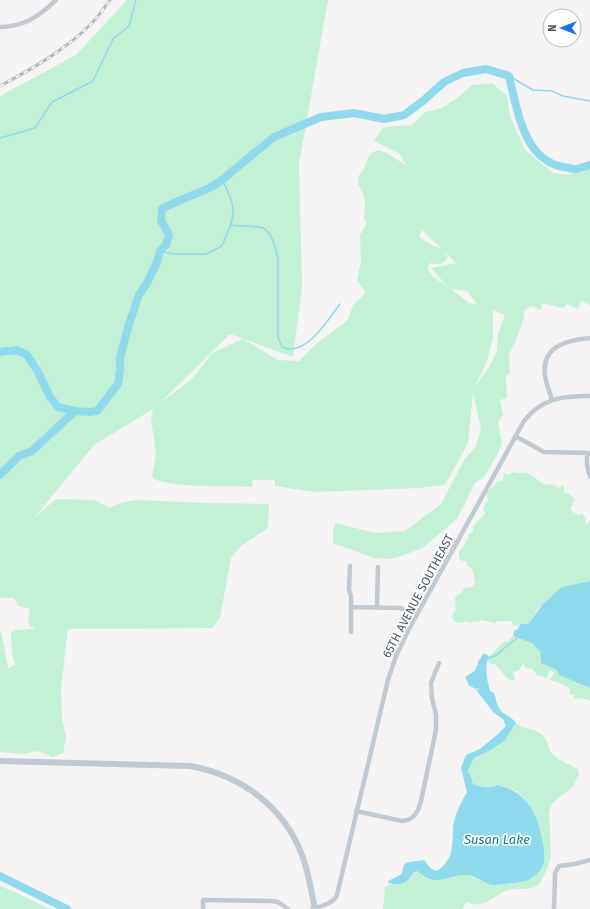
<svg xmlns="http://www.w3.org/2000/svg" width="590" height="909" font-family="'Fira Sans',sans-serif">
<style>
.green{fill:#c3f1d5;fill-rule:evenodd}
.water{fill:#90daee}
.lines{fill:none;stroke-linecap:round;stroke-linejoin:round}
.stream{stroke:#90daee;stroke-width:1.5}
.river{stroke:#90daee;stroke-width:8}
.minor{stroke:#c1cad2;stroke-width:4.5}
.tertiary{stroke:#c1cad2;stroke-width:6}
.rail-casing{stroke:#b5b8bd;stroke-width:3}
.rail{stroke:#fff;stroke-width:1.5;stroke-dasharray:4.5;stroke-linecap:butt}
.labels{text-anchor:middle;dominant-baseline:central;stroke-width:3.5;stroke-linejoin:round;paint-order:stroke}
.street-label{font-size:12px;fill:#4a5661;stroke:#fff}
.water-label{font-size:13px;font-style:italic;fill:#0c7c9b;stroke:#fff}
</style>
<rect width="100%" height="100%" fill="#f5f3f3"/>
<path class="green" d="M127 0H328L299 164 302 287 293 357 230 334 159 404 193 378 212 353 243 339 278 360 299 361 316 344 348 320 353 305 366 293 357 280 361 260 360 235 367 223 364 219C365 206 367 196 358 185L359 175C365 170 365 165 368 158 376 140 396 160 406 165L400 154 374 141 384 127 412 125 425 112 442 108 460 96 472 85 492 83 507 96 510 116 525 150 553 173 566 175 578 172 582 173 587 168H590V305L581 301 578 309 567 304 563 308 542 303 541 310 531 306 524 310V318L516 340 509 355 510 373 506 377 507 398 500 400 503 415 498 422 502 443 498 453 484 477 475 483 457 519 422 548 402 556 388 559 374 558 333 543V529L336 523 375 533 405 531 441 504 464 460 476 446 481 429 473 392 468 443 445 485 418 488 315 492 275 486V480H253L252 487C230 486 169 488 152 478L156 454 151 419 153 409 94 445 34 518 56 499 95 500 109 508 120 503 137 500 204 503 269 504 268 528 241 546 231 558 220 617 213 628 68 629 61 688 62 719 66 738 63 753 53 757 38 751 23 754 0 752V631H1L8 668 15 665 12 653 11 633 16 630 35 629 29 625 28 621 30 609 18 606 14 598H0V96L76 55ZM422 230 441 248 433 246 419 237ZM444 251 456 263 431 268 448 287C441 282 431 277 428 269L430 263C438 265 444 265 448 257ZM451 289 467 291 477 304 469 303ZM493 310 505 315 498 334 497 351 489 367 475 387 487 361 493 337Z
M513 472C518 474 522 472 527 473 531 474 541 482 544 485L551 484 560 488 562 485 564 486V492L567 493 575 499 570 510 578 515 582 513 585 518V525L590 522V581L562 587 538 609 528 624H520L519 626 513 625 511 621H499L494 623 482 620 477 622 474 621 470 623 465 621 462 623 455 622 452 617 456 609 455 597 462 592 464 588 472 587 475 583 472 568 468 567 466 561H462L459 558V551L465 545V541L468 539V535L473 531V526L485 514 483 508 488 500 486 493 499 481H503L504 473 509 475Z
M513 636 532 643 540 651 541 663 558 670 559 675 590 688V701L582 698 573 699 575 695 572 694 570 696 569 688 557 682 549 680 551 677H552L554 673 549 670 547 679 541 676H538L532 669 526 668 523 664 518 671 513 672 515 678 514 681 508 679 495 664H491L487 660C491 653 498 648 504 642L508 641Z
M516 723C524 730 534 728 541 734 547 738 547 745 550 750 553 758 570 765 578 769L579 774 573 787 558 798 552 804 549 812 551 855 548 867 539 885C526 892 521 887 508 890 498 893 490 903 480 904 475 905 472 904 467 902L462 909H383L385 887 391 884H396L411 878 415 871H418L427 877 445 879 455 875H467L492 885 537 822C533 811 527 799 516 791 511 789 503 787 498 785 490 789 480 787 473 784L471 777 468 771 474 758 478 757 507 736Z
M0 886 17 893 50 909H0Z"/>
<path class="water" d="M590 581V688L559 675 557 670 541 663 540 651 532 643 513 636 514 631 518 629 520 624H528L543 604 562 587Z
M483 654H486L489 657C484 665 487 681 490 691L494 693C496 699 497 706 501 711 506 716 512 717 516 723L504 741 487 752 474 758 468 771 471 777 473 784C480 787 490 789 498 785 512 790 518 791 528 804 538 815 549 854 542 868 540 872 533 878 528 880 525 882 495 885 492 885 483 883 475 875 466 875 452 874 441 884 427 878 424 876 420 873 417 871L414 872C408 883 400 886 388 883V881L402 874C404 861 405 863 417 861 420 861 422 860 424 860L431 869 437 871C454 859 452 848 453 830 453 817 461 803 467 792L461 768 466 755 480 749 498 734 506 726 503 719 494 713 476 690 479 689V688L476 689 468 685V682L467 681 465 677 475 671 476 667 478 665V662Z"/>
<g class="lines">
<path class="stream" d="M509 76 533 90 552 91 563 96 590 101
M0 138 35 128 52 102 93 81 113 39 129 26 136 0
M231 225C238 226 258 226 263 228 273 233 276 250 278 259V337L282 347C305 358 328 320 340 304
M160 251 173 254H206L222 246C226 235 234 222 233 210 233 200 227 190 223 181
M488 658C500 655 499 652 507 646 511 643 514 641 517 638"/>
<path class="river" d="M0 352 16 350 27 355 37 370 50 397 58 407 75 411 89 412 97 411 118 384 120 370V358L129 324 139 295 148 281 157 262 160 251 166 245 169 235 161 220 162 209C182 197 213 191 229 174L274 137 321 117 354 113 384 119 404 115 423 101 444 82 463 73 486 69 509 76C517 109 523 159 563 167 567 167 571 169 575 169 580 169 585 166 590 165
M0 475 19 456 32 451 75 411
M0 876 67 909"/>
<path class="minor" d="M0 27C23 27 40 16 56 0
M552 400C550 392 546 384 545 376 541 346 567 340 590 338
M515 436 544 452 590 453
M587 453V466L590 477
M350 566 349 590 351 596V632
M351 607 400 608 416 615
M377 607 378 567
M356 811 402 821 408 820 414 816 418 810 421 801 436 730V715L432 698 431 683 439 663
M203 909V900L272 901 278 902 288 909
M312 909C321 906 333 904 337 895L388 680 396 656 409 629 524 421C542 398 562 396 590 396
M554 909 555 873 559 866 575 864 590 860"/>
<path class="tertiary" d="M0 761 190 766C241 775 284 807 302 855 309 873 311 891 315 909"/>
<defs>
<path id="rail" d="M0 86C32 69 65 50 91 24 98 17 104 8 110 0"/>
</defs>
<use href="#rail" class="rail-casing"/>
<use href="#rail" class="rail"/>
</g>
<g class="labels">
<g class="street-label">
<text transform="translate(418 596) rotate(-62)">65TH AVENUE SOUTHEAST</text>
</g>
<g class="water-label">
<text x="497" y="839">Susan Lake</text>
</g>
</g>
<g transform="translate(562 28) rotate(270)"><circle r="19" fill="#ffffff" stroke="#b7bbc0"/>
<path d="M0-3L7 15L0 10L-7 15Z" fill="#1a73e8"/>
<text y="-6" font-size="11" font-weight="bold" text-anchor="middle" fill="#4a5661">N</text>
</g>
</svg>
